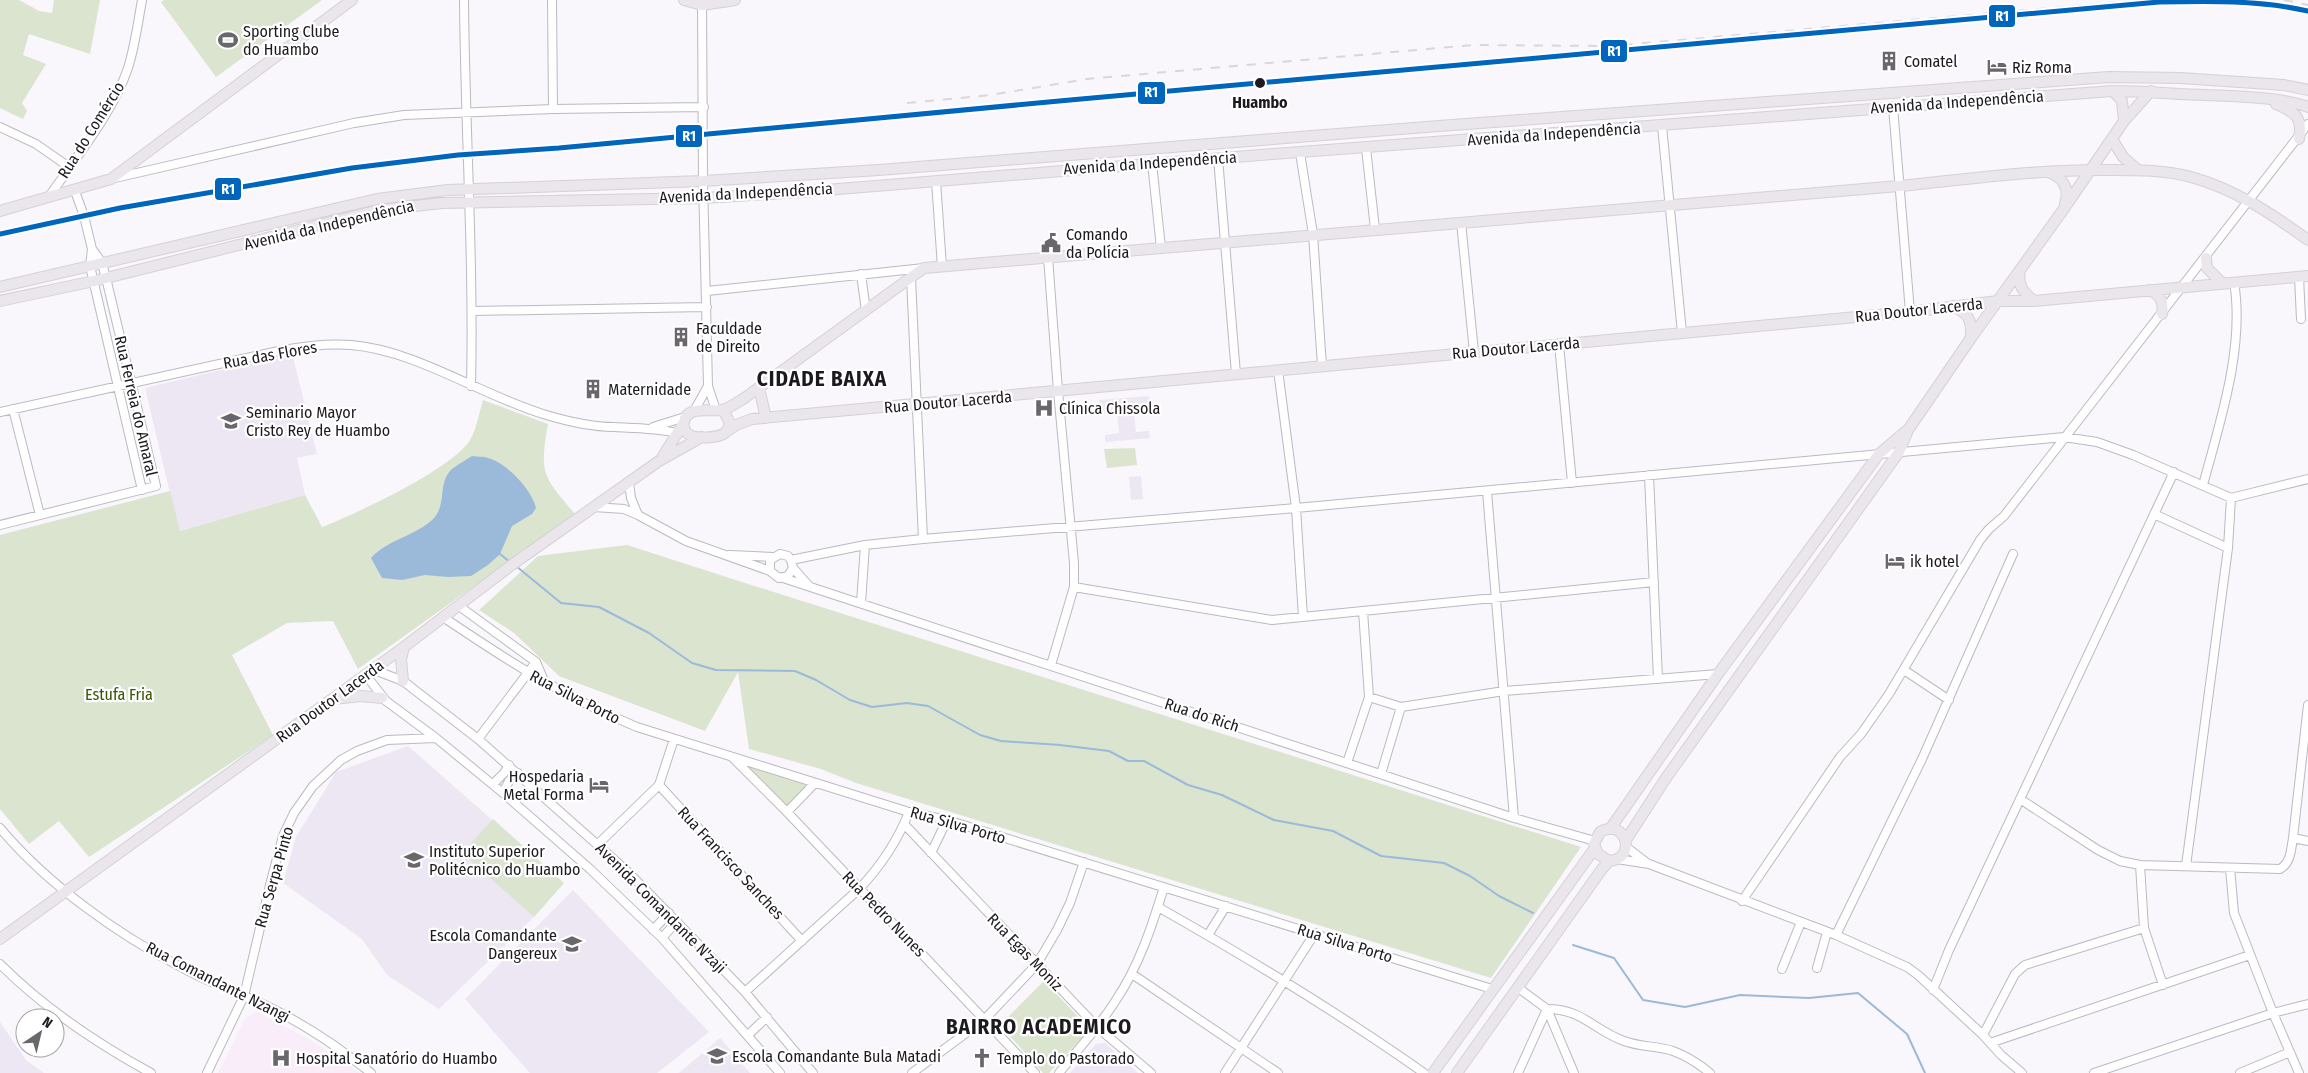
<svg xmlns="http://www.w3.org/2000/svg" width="2308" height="1073" font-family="'Fira Sans Condensed',sans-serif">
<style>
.built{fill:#ede7f4}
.medical{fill:#f9edf9}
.green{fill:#dbe4cf}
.water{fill:#9bbad9}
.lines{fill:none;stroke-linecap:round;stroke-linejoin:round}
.stream{stroke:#9bbad9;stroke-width:2}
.minor-casing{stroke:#bbbabe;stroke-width:10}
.major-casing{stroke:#d4d2d6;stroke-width:12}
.minor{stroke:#fefeff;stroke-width:8}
.major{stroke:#eae6eb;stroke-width:10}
.rail{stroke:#d9d7da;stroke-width:2;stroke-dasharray:9 9;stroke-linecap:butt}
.rail-1-casing{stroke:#fff;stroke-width:9}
.rail-1{stroke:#0065bd;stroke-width:5}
.stop-dot{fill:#1c1a1e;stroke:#fff;stroke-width:2}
.labels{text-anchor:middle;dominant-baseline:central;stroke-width:4.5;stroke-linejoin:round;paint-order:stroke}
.poi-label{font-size:16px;fill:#1c1a1e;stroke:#fff;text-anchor:start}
.stop-label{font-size:16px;font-weight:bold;fill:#1c1a1e;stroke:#fff}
.street-label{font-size:16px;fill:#1c1a1e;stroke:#fff}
.park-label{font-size:16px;fill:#3a5400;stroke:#fff}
.district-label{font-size:21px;font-weight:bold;letter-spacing:1px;fill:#1c1a1e;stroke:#fff}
.line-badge{stroke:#fff;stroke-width:2}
.badge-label{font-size:14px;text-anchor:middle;font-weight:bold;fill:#fff}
</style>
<rect width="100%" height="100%" fill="#f9f6fc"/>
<path class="built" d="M292 353 317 454 297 458 305 495 179 531 145 388Z
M1149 396 1152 415 1142 416V412L1134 413 1136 432 1149 431 1150 438 1105 442V435L1119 433 1117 409H1115V413H1100L1099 400Z
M1141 476 1143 499 1131 500 1129 477Z
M408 746 564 883 534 917 439 1009 387 975 362 939 283 883 296 837 336 772Z
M573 890 709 1032 657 1073H530L465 999Z
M0 1022 26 1060 44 1073H0Z
M720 1038 750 1073H679Z
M1105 1043 1138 1073H1070L1096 1044Z"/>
<path class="medical" d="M257 1012 314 1042 360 1073H218L245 1018Z"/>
<path class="green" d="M0 0H19L39 11 52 13 54 0H100L90 54 29 34 23 55 46 64 22 103 27 111 23 119 0 108Z
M164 0H322L216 77 161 2Z
M483 400 548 424C539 474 543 476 575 514L358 669 333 621 287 623 232 655 273 735 89 857 59 821 29 844 0 809V535L170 491 180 531 305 495 322 527C356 514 447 471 468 443 476 433 479 413 483 400Z
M1135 448 1137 465 1107 468 1104 449Z
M627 545 745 583 1581 847 1491 978 856 783 821 769 749 749 738 672 705 731 559 676 514 633 479 610 538 556Z
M741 762 811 784 787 807Z
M493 819 564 883 534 917 462 853Z
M1044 981 1090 1029 1049 1073H1043L1000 1025Z"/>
<path class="water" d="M472 456C477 457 483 456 488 458 507 463 532 490 536 508L532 514 512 526 500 554 488 565 471 576 448 577 425 575 402 580 382 578 371 558C387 540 412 537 431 521 449 505 436 484 452 469 458 464 466 460 472 456Z"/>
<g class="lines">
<path class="stream" d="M500 554 510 562
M516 566 561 603 599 607 649 633 692 663 716 670 795 671 816 680 850 700 872 707 907 703 928 706 980 735 1001 741 1060 745 1109 751 1128 761H1144L1188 785 1222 795 1274 820 1333 831 1381 856 1444 863 1470 876 1499 896 1533 913
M1573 945 1614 958 1643 1000 1685 1007 1740 995 1809 998 1858 993 1907 1034 1925 1073"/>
<defs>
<path id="minor" d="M464 0C465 129 474 257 471 386
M552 0 553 109
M702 0 703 181 708 386 716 410
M1893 107 1910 312
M1662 126 1682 333
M0 127 36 144 69 167
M1366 148 1375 229
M1300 153 1313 234 1322 366
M1218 158 1236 374
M1152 163 1161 248
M115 178 354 123 404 115 553 109 704 107
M936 181 942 267
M48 198C76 157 112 115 128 68 135 46 138 22 142 0
M1461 222 1474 352
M92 249 90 266 142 490
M1048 257 1058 391 1074 563V587L1051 665
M861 274 866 311
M2299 277 2301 319
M911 278 923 539
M707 291 924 268
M472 311 707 307
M1559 344 1572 483
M1278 370 1296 508 1303 617
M13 409 40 515
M694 411 708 386
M0 412 283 350C305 346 328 343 351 345 415 350 481 395 543 414 566 421 591 427 614 427 637 428 656 428 678 433
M653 427 685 417
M1649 475 1658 679
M629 483 631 498 638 515
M2203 485C2220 422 2245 347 2234 282
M1487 491 1514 818
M594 507 624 509 638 515 686 541 770 571
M2154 514 2228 548
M0 525 156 486 106 278 102 263 92 249 84 216 75 191
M730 555 773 557
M791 560 793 568 788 576 779 578 770 571V560L780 554 788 556 791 560 865 545 923 539 1296 508 2064 437 2097 442 2133 455 2231 498 2308 479
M793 568 809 586
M783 578 1514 818 1595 841
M1074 587 1272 620 1654 582
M861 603 865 545
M459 606 536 662 545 683
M443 617C508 661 564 697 637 727L909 812 947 820 1492 989
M372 669 403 681 478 739 627 871 745 992 813 1073
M1904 670 1949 700
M365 674 386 701 436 738 503 793 590 869 662 938 780 1073
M1369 697 1401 707 1504 691 1718 674
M478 739 536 662
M732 757 787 812 1035 1073
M1347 763 1369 697 1363 611
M1381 774 1401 707
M493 784 504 773 509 765
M659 785 802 941
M503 793 509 781 518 773
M2020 799 2098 850 2120 861 2140 865 2280 869C2291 863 2291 849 2293 838L2308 705
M787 812 815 783
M904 824 1097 1027 1151 1073
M0 828C47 884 118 935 183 968 212 984 243 994 273 1009 307 1026 341 1049 371 1073
M2293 838 2308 841
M598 844 659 785 674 739
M1626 847 1647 863
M931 853 947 820
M1617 859 1649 864 1836 935 1907 967 1918 975 1983 1035 2001 1055 2022 1073
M2186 866 2228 548 2231 498
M2230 868 2234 913 2273 1013 2299 1073
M1742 901 1840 757 1861 734 1889 694 1980 540 1989 529 2004 516 2308 124
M1158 907C1248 958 1339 1013 1424 1073
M2144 928 2163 985
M653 930 669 913
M1208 935 1226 906
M1836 935 1922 759 2013 554
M662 938 677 921
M0 964C44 1008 96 1043 151 1073
M1817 968 1827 932
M1782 969 1801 922
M1132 974 1278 1073
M1517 987 1547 1009 1518 1073
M1933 990 1949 950 2174 472
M745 992 859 889C882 865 897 842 909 812
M748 1035 767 1017
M1983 1035 2015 974 2025 965 2144 928 2140 865
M1990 1043 2250 955
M207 1073 244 996 271 881 283 836 294 813 313 786 341 760 357 751 387 740 436 738
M912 1073 985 1019 1037 964 1057 930 1070 903 1084 862
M1059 1073C1078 1049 1100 1026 1116 1000 1139 966 1152 926 1164 887
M1225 1073 1315 933
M1574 1073 1547 1009C1583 1009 1593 1030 1624 1041 1640 1047 1658 1046 1673 1051 1687 1056 1699 1064 1710 1073
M2094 1073 2273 1013 2308 1004
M2240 1073 2290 1052"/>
<path id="major" d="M684 0 702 5 735 0
M2113 91 2122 101 2124 121
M2276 104C2295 112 2303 117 2299 139
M2112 139 2123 157 2138 170
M2047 172C2063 176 2070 189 2065 204
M0 211 111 179 352 0
M2206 258 2207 268 2222 283
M2020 270C2017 285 2023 292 2034 301
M0 287 377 199 448 190 703 181 879 170 1439 126 2109 77 2180 78 2284 85 2308 90
M2149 290C2161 295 2164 302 2162 314
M0 301 94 281 379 210 442 203 704 198 801 192 1260 155 2113 91C2144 91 2174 94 2205 95 2234 96 2282 97 2308 107
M1953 306C1969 314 1972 320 1971 338
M759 388 766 418
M723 410 730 423C729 427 728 430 725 433 718 438 693 440 687 433 684 430 683 425 684 422 687 405 710 412 722 410 730 408 739 401 746 397L924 268 1899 186C1970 179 2041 169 2112 170 2139 170 2165 170 2191 177 2235 189 2272 214 2308 240
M727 431 736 425 752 419 1910 312 1998 301H2034L2308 276
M663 456 683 424
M403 681 401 659 404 647
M333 699 361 696 382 698
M1610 829 1718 674 1879 454 1906 431
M1626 840 1666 778 1899 452 1908 430 1971 338 2063 210 2124 121 2151 91
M0 939 404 647 513 564 659 461 702 437
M1433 1073 1595 848
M1457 1073 1602 869 1609 861C1638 859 1626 817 1600 832L1594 844 1598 854 1609 861"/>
</defs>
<use href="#minor" class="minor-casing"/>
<use href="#major" class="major-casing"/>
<use href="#minor" class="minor"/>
<use href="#major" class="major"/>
<path class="rail" d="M2284 0 2308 5
M907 103 991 95 1087 79 1473 45 1611 46 2143 0"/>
<defs>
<path id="rail-1" d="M0 234 120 208 352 168 458 155 559 148 1070 100 2159 2C2209 1 2259 0 2308 11"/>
</defs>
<use href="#rail-1" class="rail-1-casing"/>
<use href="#rail-1" class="rail-1"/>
</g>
<defs>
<symbol id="stadium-bare" viewBox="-9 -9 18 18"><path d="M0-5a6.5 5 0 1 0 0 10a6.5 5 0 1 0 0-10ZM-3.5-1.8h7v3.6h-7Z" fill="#69676c" stroke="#fff" stroke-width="2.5" paint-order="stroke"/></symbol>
<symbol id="building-bare" viewBox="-9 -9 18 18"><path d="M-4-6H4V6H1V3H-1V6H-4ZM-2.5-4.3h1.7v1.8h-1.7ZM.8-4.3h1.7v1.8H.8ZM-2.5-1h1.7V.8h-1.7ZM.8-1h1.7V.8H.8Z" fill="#69676c" stroke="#fff" stroke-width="2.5" paint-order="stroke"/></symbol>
<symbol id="hotel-bare" viewBox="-9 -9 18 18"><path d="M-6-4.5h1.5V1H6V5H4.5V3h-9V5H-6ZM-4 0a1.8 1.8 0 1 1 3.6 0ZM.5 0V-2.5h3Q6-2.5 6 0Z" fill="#69676c" stroke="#fff" stroke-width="2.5" paint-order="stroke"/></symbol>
<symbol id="civic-bare" viewBox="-9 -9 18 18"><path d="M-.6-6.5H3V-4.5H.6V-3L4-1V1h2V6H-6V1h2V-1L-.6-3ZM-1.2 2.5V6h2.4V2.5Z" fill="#69676c" stroke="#fff" stroke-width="2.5" paint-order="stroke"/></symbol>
<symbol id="hospital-bare" viewBox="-9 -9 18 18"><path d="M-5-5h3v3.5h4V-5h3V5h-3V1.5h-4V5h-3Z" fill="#69676c" stroke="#fff" stroke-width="2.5" paint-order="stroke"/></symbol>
<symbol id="university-bare" viewBox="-9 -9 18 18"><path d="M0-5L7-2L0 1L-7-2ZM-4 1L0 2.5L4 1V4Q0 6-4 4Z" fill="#69676c" stroke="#fff" stroke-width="2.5" paint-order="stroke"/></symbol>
<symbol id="school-bare" viewBox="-9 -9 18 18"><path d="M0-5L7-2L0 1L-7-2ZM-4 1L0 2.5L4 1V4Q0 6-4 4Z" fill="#69676c" stroke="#fff" stroke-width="2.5" paint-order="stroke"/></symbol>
<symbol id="church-bare" viewBox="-9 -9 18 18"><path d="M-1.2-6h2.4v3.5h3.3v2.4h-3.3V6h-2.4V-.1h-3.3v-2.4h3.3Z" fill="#69676c" stroke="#fff" stroke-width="2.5" paint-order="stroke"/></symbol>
</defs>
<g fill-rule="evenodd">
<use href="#stadium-bare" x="214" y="26" width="28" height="28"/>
<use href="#building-bare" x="1875" y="47" width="28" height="28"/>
<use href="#hotel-bare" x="1983" y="53" width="28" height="28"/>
<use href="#civic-bare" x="1037" y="229" width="28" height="28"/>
<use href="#building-bare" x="667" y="323" width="28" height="28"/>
<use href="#building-bare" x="579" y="375" width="28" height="28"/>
<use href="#hospital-bare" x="1030" y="394" width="28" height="28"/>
<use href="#university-bare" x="217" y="407" width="28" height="28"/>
<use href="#hotel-bare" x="1881" y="547" width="28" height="28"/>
<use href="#hotel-bare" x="585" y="771" width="28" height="28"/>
<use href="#university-bare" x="400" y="846" width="28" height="28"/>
<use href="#school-bare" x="558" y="930" width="28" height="28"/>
<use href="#school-bare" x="703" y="1042" width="28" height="28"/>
<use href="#hospital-bare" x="267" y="1044" width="28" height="28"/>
<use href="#church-bare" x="968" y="1044" width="28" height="28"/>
</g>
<circle class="stop-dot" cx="1260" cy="83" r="6"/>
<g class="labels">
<g class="poi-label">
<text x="243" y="31">Sporting Clube<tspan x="243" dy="18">do Huambo</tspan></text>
<text x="1904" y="61">Comatel</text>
<text x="2012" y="67">Riz Roma</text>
<text x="1066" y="234">Comando<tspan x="1066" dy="18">da Polícia</tspan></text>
<text x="696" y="328">Faculdade<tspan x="696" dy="18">de Direito</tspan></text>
<text x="608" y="389">Maternidade</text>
<text x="1059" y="408">Clínica Chissola</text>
<text x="246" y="412">Seminario Mayor<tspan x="246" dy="18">Cristo Rey de Huambo</tspan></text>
<text x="1910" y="561">ik hotel</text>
<text x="584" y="776" text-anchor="end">Hospedaria<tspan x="584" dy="18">Metal Forma</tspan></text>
<text x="429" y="851">Instituto Superior<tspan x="429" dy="18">Politécnico do Huambo</tspan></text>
<text x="557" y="935" text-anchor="end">Escola Comandante<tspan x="557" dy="18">Dangereux</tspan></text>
<text x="732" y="1056">Escola Comandante Bula Matadi</text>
<text x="296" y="1058">Hospital Sanatório do Huambo</text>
<text x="997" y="1058">Templo do Pastorado</text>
</g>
<g class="stop-label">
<text x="1260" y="102">Huambo</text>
</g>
<g class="street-label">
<text transform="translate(1957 102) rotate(-4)">Avenida da Independência</text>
<text transform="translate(91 130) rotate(-58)">Rua do Comércio</text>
<text transform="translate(1554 134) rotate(-4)">Avenida da Independência</text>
<text transform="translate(1150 163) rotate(-4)">Avenida da Independência</text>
<text transform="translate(746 193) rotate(-3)">Avenida da Independência</text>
<text transform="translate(329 225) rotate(-13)">Avenida da Independência</text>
<text transform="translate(1919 310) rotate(-6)">Rua Doutor Lacerda</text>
<text transform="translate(1516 348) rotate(-5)">Rua Doutor Lacerda</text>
<text transform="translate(270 355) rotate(-10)">Rua das Flores</text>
<text transform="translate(948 402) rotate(-5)">Rua Doutor Lacerda</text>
<text transform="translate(136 406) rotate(77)">Rua Ferreia do Amaral</text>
<text transform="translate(575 697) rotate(27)">Rua Silva Porto</text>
<text transform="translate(330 701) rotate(-36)">Rua Doutor Lacerda</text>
<text transform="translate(1202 715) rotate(18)">Rua do Rich</text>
<text transform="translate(958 825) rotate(16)">Rua Silva Porto</text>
<text transform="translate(731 863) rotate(47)">Rua Francisco Sanches</text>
<text transform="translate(274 877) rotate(-74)">Rua Serpa Pinto</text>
<text transform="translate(661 908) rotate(45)">Avenida Comandante N'zaji</text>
<text transform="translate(884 914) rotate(46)">Rua Pedro Nunes</text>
<text transform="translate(1345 943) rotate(17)">Rua Silva Porto</text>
<text transform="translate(1025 952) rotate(46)">Rua Egas Moniz</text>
<text transform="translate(218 982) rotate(27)">Rua Comandante Nzangi</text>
</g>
<g class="park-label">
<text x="119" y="694">Estufa Fria</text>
</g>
<g class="district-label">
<text x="822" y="379">CIDADE BAIXA</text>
<text x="1039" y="1027">BAIRRO ACADEMICO</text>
</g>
</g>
<g class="line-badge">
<rect x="1988" y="4" width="28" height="24" rx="5" fill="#0065bd"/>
<rect x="1600" y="39" width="28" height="24" rx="5" fill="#0065bd"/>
<rect x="1137" y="81" width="29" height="24" rx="5" fill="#0065bd"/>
<rect x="675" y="124" width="28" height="24" rx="5" fill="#0065bd"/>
<rect x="214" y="177" width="28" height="24" rx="5" fill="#0065bd"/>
</g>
<g class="badge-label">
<text x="2002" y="21">R1</text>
<text x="1614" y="56">R1</text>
<text x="1151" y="97">R1</text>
<text x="689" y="141">R1</text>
<text x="228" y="194">R1</text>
</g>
<g transform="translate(40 1033) rotate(35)"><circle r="24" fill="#ffffff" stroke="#a4a3a5"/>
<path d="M0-4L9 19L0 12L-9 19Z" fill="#69676c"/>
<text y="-8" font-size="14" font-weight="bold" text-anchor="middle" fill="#1c1a1e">N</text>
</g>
</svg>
